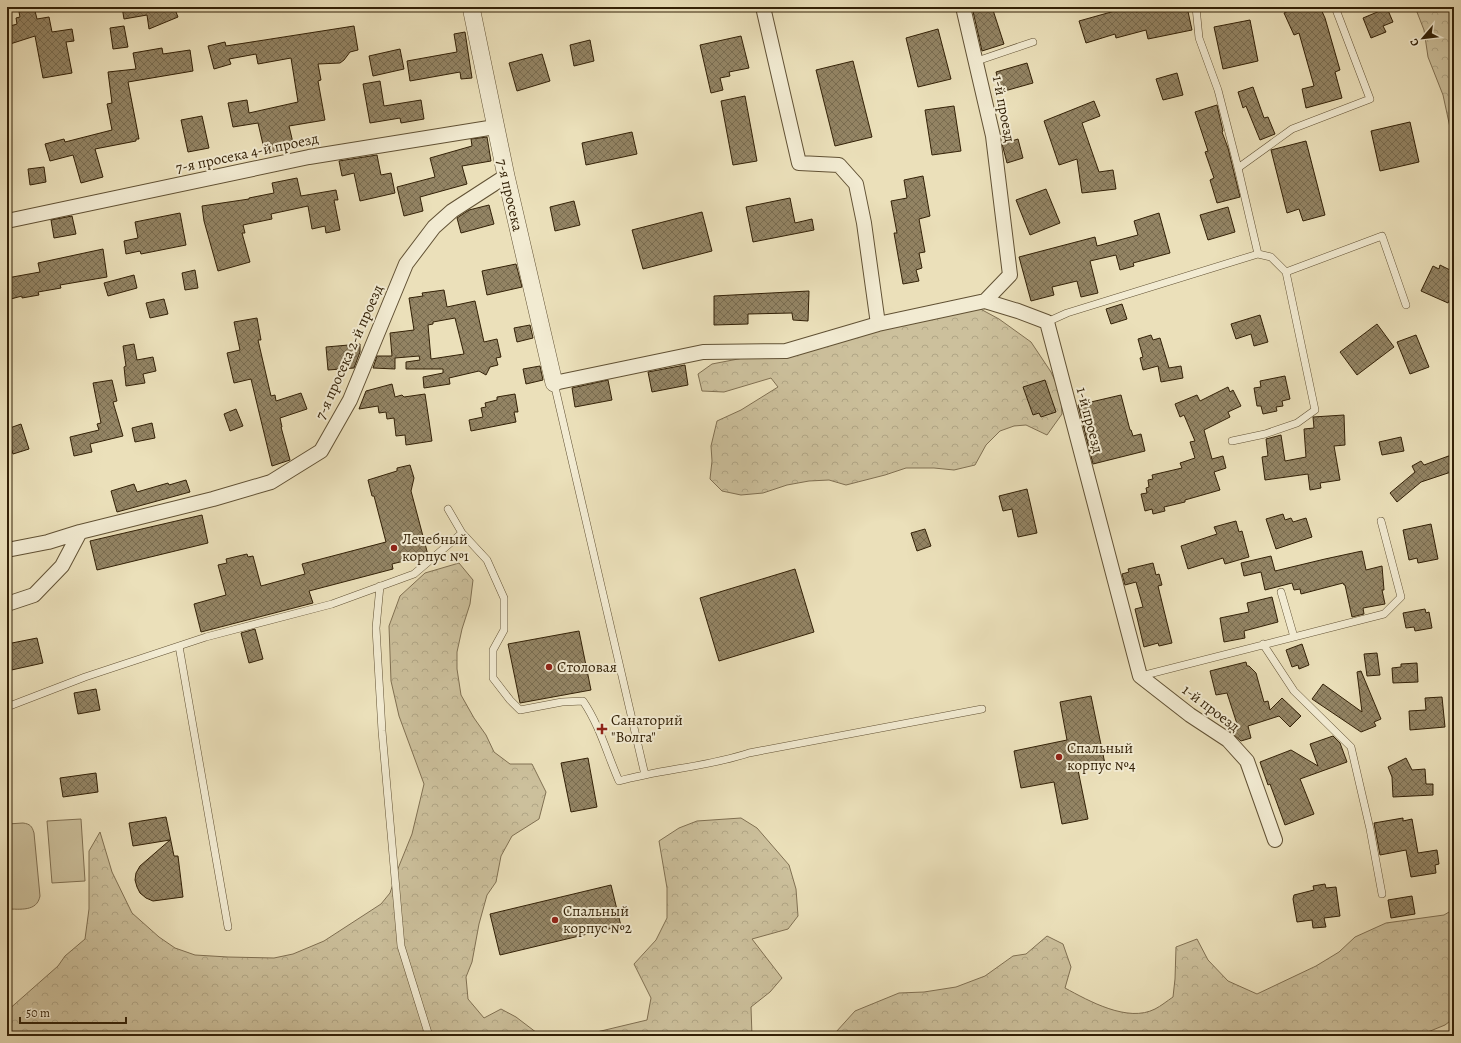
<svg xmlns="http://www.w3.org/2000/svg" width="1461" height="1043" font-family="Alegreya,serif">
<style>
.forest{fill:url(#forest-crowns);stroke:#807052}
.green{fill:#ccc09c;stroke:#807052}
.building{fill:url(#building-cross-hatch);stroke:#332107;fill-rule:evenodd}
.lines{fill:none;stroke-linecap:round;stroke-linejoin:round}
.service-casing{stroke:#615134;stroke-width:8}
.minor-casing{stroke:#615134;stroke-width:16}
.tertiary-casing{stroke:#615134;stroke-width:18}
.service{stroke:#f2ebd2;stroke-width:7}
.minor{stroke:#f2ebd2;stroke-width:14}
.tertiary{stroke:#f2ebd2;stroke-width:17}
.poi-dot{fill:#8f2418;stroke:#f2ebd2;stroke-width:1.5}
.labels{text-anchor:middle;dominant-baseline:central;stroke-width:4;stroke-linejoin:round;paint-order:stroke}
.street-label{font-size:15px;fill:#332107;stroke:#f2ebd2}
.poi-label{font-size:15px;fill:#332107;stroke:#f2ebd2;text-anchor:start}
</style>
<defs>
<pattern id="forest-crowns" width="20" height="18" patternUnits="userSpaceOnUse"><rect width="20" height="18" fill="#ccc09c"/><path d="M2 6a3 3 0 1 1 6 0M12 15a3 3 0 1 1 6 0" fill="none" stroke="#b0a585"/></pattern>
<pattern id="building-cross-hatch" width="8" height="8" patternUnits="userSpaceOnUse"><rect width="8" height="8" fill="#938464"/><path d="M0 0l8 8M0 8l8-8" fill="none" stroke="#796c50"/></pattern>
</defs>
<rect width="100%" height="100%" fill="#ebe0ba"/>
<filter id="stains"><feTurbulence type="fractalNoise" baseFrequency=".005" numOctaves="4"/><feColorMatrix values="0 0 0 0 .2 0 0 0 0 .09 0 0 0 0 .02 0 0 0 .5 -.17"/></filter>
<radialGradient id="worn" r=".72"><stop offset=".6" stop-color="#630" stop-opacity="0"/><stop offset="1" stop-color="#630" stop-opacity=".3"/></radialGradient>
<path class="forest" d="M1415 7H1454V146L1443 95 1428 57 1424 30Z
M973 305 999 319 1031 342 1051 372 1061 394 1062 414 1047 435 1026 425 1014 426 1000 431 986 445 975 465 954 470 934 468H906L885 475 846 485 829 480 809 481 787 485 763 493 741 495 722 491 710 479 712 461 711 446 717 421 741 410 778 387 771 378 724 392 702 391 698 374 712 364 764 354Z
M459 563 473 580 470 604 462 629 457 652V669L461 695 474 718 486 735 494 752 510 764H532L546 792 539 819 512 836 501 856 496 882 487 895 479 924 472 962 466 977 468 999 484 1018 501 1009 516 1017 541 1036H7V1011L58 966 65 956 85 939 89 909V851L100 832 112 872 132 913 159 937 175 948 195 955 228 957 274 958 293 954 324 941 381 904 390 893 399 866 412 834 424 784 399 716 391 681 389 626 400 596 425 573Z
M741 818 757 828 789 865 796 889 798 916 788 929 752 939 782 978 770 992 751 1007 752 1036H580L647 1020 651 998 634 964 656 940 667 918V888L659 841 679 828 697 821Z
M1454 909V1018L1445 1025 1418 1036H831L836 1032 855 1011 899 993 924 992 956 987 985 976 1013 956 1026 954 1047 936 1063 944 1071 967 1065 988C1089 1001 1128 1023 1155 1009 1161 1006 1167 1001 1173 997L1175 979 1176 947 1197 939 1208 960 1228 981 1257 994 1316 966 1339 952 1355 937 1386 923 1444 915Z"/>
<path class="green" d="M81 819 85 881 52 883 47 821Z
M23 823C30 824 32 826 34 833L40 896C37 912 20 909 7 909V824Z"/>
<path class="building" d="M18 7H34L37 19 49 17 52 32 72 29 74 41 66 42 72 73 43 78 35 36 7 45V27L17 24 16 18 20 17Z
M122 7H157L158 10 165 7H174L178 17 149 29 147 15 124 19Z
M972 7H992L1004 44 982 51Z
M1129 7H1135L1136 12 1158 7H1187L1192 30 1148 39 1146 30 1116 38 1115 34 1086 43 1079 21Z
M1297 7H1320L1325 18 1340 70 1335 72 1342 98 1306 108 1302 89 1314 86 1299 33 1294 35 1284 13Z
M1387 8 1393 22 1383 26 1386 32 1371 38 1363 18Z
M1250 20 1258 61 1223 69 1214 27Z
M124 26 128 47 113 49 110 28Z
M354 26 358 50 350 52 344 60 340 63 318 64 321 80 318 81 325 120 289 126 294 147 265 153 258 123 233 127 228 103 247 100 249 113 298 102 291 58 258 64 256 54 229 59 231 64 214 69 208 46 225 42 226 46Z
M938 29 951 79 918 87 906 38Z
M465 32 472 78 461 79 460 72 410 81 407 61 457 52 454 34Z
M741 36 749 68 729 72 730 76 720 78 723 90 711 93 700 45Z
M590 40 594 61 574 66 570 45Z
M162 48 163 54 190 50 193 71 128 82 139 139H136V141L95 149 103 177 81 183 73 155 50 161 45 144 64 139 65 142 112 130 107 104 112 103 108 72 136 69 133 53Z
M400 49 404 69 373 76 369 56Z
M542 54 550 81 517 91 509 63Z
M853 61 872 137 835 146 816 70Z
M1027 63 1033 83 1001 92 996 72Z
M1177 73 1183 95 1163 100 1156 79Z
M380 81 384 106 421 100 424 119 401 123 400 118 370 123 363 84Z
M1253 87 1264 118 1268 117 1275 134 1260 140 1246 106 1243 108 1238 92Z
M745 96 757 161 733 165 721 101Z
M1094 101 1100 116 1082 123 1099 172 1113 170 1116 189 1082 193 1077 159 1059 165 1044 121Z
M1217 105 1223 131 1222 132 1228 148 1240 197 1217 203 1210 180 1214 178 1205 152 1208 151 1195 112Z
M954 106 961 151 932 155 925 110Z
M202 116 209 148 188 152 181 120Z
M1410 122 1419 162 1380 171 1371 131Z
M632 132 637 154 586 165 582 143Z
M487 137 491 161 462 166 467 184 420 197 423 211 404 216 397 187 435 177 430 158 472 146 471 139Z
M1018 139 1023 158 1007 163 1002 144Z
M1306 141 1325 215 1303 221 1299 209 1287 213 1271 150Z
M377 155 381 175 391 173 395 193 360 201 354 173 342 176 339 161Z
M44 167 46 182 30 185 28 169Z
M923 176 930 216 919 219 925 252 919 253 922 268 916 270 919 281 903 284 894 233H897L891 201 907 198 904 180Z
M297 178 301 196 336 190 338 200H334L340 230 326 233 325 226 312 229 308 206 271 214 272 219 243 225 245 233H242L250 262 218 271 204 221 202 206 249 199V198L274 193 272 183Z
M1046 189 1060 223 1030 235 1016 200Z
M790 198 795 223 812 219 814 230 753 242 746 207Z
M574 201 580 225 555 231 550 207Z
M489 205 494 224 461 233 457 218 469 210Z
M1228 207 1235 232 1208 240 1200 215Z
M702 212 712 251 643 269 632 230Z
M180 213 186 245 141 254 140 251 126 254 124 241 138 238 135 222Z
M1159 213 1170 253 1133 263 1134 266 1120 270 1116 255 1090 261 1098 293 1081 297 1077 281 1052 287 1054 295 1031 301 1019 257 1095 237 1097 246 1138 235 1134 221Z
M72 216 76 234 54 238 51 220Z
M103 249 107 277 60 285 61 288 38 292 39 295 22 298V296L7 300V278L40 272 38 263Z
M516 264 522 287 487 295 482 271Z
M1440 265 1454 272V290L1448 303 1421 291 1433 266 1439 269Z
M195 270 198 288 185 290 182 273Z
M134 275 137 288 108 296 104 283Z
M444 290 447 307 475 301 484 342 497 339 501 357 496 358 498 365 490 367 486 375 479 371 449 378 450 384 424 388 423 377 443 373V369H406V362L420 360 419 356 395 358V369L373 368 377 356H392L390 333 414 330 409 298 423 296 422 293ZM455 318 464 354 431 359 428 325 433 324V322Z
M809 291 808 321 793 320 792 313 748 314V324L714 325V296Z
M164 299 168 314 150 318 146 303Z
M1122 304 1127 319 1111 324 1106 309Z
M1260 315 1268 342 1254 346 1251 334 1236 339 1231 324Z
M257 318 261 340H258L271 396 275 395 276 401 301 393 307 409 280 418 282 427H281L290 460 272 466 251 379 234 383 227 353 240 350 234 322Z
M1377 324 1394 347 1357 375 1340 352Z
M530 325 533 338 517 342 514 328Z
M1151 335 1153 340 1160 338 1169 368 1181 366 1183 378 1161 382 1158 366 1143 370 1140 358 1143 357 1138 339Z
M1416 335 1429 367 1410 374 1397 342Z
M134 344 137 360 153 357 156 371 143 374 145 383 126 386 124 367 126 366 123 346Z
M360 344V352L354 368 328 370 326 347Z
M685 365 688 385 652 392 648 372Z
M540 366 543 380 526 384 523 369Z
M1285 376 1290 399 1282 401 1283 406 1276 407 1277 411 1263 414 1261 406H1257L1254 388 1261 387 1260 381Z
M112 380 117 401 113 402 123 436 90 444 92 452 74 456 70 437 99 430 97 424 101 423 93 383Z
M608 380 612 400 575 407 572 388Z
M1045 380 1056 412 1041 417 1039 413 1033 415 1023 387Z
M392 384 395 397 402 395 404 397 425 394 432 441 406 445 405 435 396 436 394 418 387 419 386 412 379 413 378 406 359 409 366 391Z
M1228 387 1230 392 1233 390 1241 406 1228 412 1230 417 1204 430 1212 459 1223 456 1226 468 1214 472 1220 490 1185 500V502L1164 507 1165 511 1153 514 1152 509 1145 511 1141 494 1147 493 1146 488 1149 487 1148 480 1153 479 1152 475 1182 468 1180 463 1195 458 1190 442 1195 441 1184 415 1180 417 1175 404 1197 395 1200 401Z
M515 394 518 412H514L516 422 471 431 469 420 483 417 481 408 486 407 485 403 497 400V397Z
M1121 395 1130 430H1131L1133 436 1141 434 1145 451 1093 464 1078 405Z
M236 409 243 426 230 431 224 414Z
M1344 415 1345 445 1334 446 1340 480 1320 483 1321 488 1310 490 1308 474 1265 480 1262 457 1268 456 1266 439 1281 435 1285 461 1306 457 1304 429 1314 428 1313 417Z
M152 423 155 438 135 442 132 428Z
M21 424 29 449 13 454 7 435V429Z
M1401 437 1404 451 1382 455 1379 442Z
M1454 454V471L1421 482 1397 502 1390 493 1415 472 1412 466 1421 461 1424 465Z
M410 465 414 478 411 491 428 555 392 564 393 569 309 591 313 603 201 632 194 604 226 595 218 565 227 563 226 559 247 554 248 557 253 556 261 586 305 574 302 564 386 542 374 496H372L368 480 397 471V468Z
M186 480 190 492 117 512 111 491 134 484 137 492 168 483 169 485Z
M1027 489 1037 533 1018 537 1012 509 1003 511 999 496Z
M1283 514 1285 520 1291 518 1293 522 1306 518 1312 537 1276 549 1266 519Z
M202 515 208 543 97 570 90 541Z
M1236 521 1239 532 1242 531 1249 557 1225 564 1223 558 1188 569 1181 546 1217 534 1214 527Z
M1431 524 1438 559 1418 563 1417 558 1409 560 1403 530Z
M925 529 931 546 917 551 911 533Z
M1362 551 1366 570 1382 566 1384 590H1382L1385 604 1363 608 1364 614 1352 617 1345 585H1344L1343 583 1301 594 1300 589 1294 590 1292 583 1265 590 1261 572 1244 576 1241 563 1271 556 1275 571 1325 559Z
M1153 563 1156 575 1159 574 1162 585 1158 586 1172 643 1159 646 1158 643 1144 647 1135 609 1143 607 1136 582 1125 585 1122 574 1129 572 1128 569Z
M795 569 814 632 719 661 700 598Z
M1272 597 1278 622 1244 631 1245 638 1224 642 1220 618 1249 612 1247 603Z
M1425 609 1426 613 1429 612 1432 628 1415 631 1414 627 1406 628 1403 613Z
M255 629 263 659 249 663 241 633Z
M579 631 591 690 520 703 508 644Z
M37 638 43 663 7 671V644Z
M1302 644 1309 665 1299 669 1298 665 1292 667 1286 650Z
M1377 653 1380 675 1367 676 1364 654Z
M1246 662 1247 666H1249L1256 673 1264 702 1268 701 1270 710 1282 698 1301 716 1290 727 1279 716 1248 726 1251 738 1241 741 1228 730 1238 727 1227 693 1216 695 1210 671Z
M1417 663 1418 682 1393 683 1392 668 1401 667V664Z
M1361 671 1381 719 1374 722 1376 726 1361 732 1312 699 1323 684 1362 712 1357 672Z
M96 689 100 710 78 714 74 693Z
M1091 696 1105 764 1078 770 1088 819 1062 824 1054 782 1021 788 1014 751 1067 740 1060 702Z
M1442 697 1445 727 1410 730 1409 711 1426 710 1425 698Z
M1333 736 1340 743 1347 762 1300 779 1314 814 1285 825 1270 784 1268 785 1260 762 1291 750 1318 766 1310 744Z
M588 758 597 807 571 812 561 763Z
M1406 758 1412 770 1425 769 1426 784H1433V795L1393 797 1392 777 1388 767Z
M96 773 98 792 63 797 60 778Z
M166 817 174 856H178L183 897 153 901 146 898 140 893 137 887 135 880 136 873 140 866 170 840 133 846 129 823Z
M1403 818V821L1412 819 1418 853 1437 850 1439 864 1435 865 1436 873 1411 877 1406 850 1380 855 1374 823Z
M1325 884 1326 888 1336 887 1340 916 1324 918 1326 927 1313 928 1312 920 1297 922 1293 899 1294 895 1314 890 1313 886Z
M611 885 621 926 500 955 490 914Z
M1412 896 1415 914 1391 918 1388 900Z"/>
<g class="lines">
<defs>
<path id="service" d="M1196 7 1199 38 1218 90 1238 168 1258 254
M977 61 1033 42
M1238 168 1292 129 1370 99 1335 7
M1047 322 1067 313 1258 254 1271 257 1286 272 1382 236 1406 305
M554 383 645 775
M1232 441 1265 434 1297 423 1315 410 1286 272
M448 509 462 533 487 560 504 598V630L493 650V678L510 700 520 710 562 702 583 701C600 726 607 754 619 781 662 769 707 767 749 753L982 709
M380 586 376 628 382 731 401 946 429 1036
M1281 592 1294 637
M1263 644 1294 691 1351 747 1370 829 1382 894
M179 646 228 927
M1141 676 1384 614 1401 597 1381 521
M7 707 85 677 206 637 332 604 414 574 462 533"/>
<path id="minor" d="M763 7 799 163 839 165 856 184 864 223 878 324
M963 7 993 136 1010 275 985 301 1018 311 1047 322 1140 676 1190 715 1228 740 1247 761 1275 840
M7 221 309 157 495 127
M554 383 703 352 786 351 878 324 985 301
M7 550 48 542 80 532
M7 604 34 595 62 566 80 532 213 499 271 482 321 451 350 400 406 264 434 227 452 211 506 176"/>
<path id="tertiary" d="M471 7 506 176 554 383"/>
</defs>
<use href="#service" class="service-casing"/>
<use href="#minor" class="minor-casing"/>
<use href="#tertiary" class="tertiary-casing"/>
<use href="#service" class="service"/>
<use href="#minor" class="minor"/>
<use href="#tertiary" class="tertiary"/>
</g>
<g class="poi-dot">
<circle cx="394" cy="548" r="4"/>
<circle cx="549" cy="667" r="4"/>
<path d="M600 723h4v4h4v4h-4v4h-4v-4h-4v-4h4z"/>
<circle cx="1059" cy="757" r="4"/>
<circle cx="555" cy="920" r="4"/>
</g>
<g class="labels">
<g class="street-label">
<text transform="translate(1004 109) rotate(79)">1-й проезд</text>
<text transform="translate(247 153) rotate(-12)">7-я просека 4-й проезд</text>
<text transform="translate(510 195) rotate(77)">7-я просека</text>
<text transform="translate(349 352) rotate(-66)">7-я просека 2-й проезд</text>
<text transform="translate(1090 420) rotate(75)">1-й проезд</text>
<text transform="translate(1211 708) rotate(37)">1-й проезд</text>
</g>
<g class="poi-label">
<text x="402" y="539">Лечебный<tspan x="402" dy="17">корпус №1</tspan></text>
<text x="557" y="667">Столовая</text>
<text x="611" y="720">Санаторий<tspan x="611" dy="17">"Волга"</tspan></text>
<text x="1067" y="748">Спальный<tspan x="1067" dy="17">корпус №4</tspan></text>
<text x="563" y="911">Спальный<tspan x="563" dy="17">корпус №2</tspan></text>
</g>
</g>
<rect width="1461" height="1043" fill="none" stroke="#ebe0ba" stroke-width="24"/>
<rect x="8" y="8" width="1445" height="1027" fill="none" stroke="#332107" stroke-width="2"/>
<rect x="12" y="12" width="1437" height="1019" fill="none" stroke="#332107"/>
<g transform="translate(1423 38) rotate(242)" stroke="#f2ebd2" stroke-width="3" paint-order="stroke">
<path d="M0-3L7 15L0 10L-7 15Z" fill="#332107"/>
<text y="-6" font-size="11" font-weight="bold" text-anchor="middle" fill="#332107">С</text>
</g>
<path d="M20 1017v6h106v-6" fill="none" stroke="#332107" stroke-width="2"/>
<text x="26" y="1017" font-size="12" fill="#332107" stroke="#f2ebd2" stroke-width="3" paint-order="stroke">50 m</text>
<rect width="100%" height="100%" filter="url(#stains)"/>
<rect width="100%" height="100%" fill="url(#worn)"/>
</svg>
